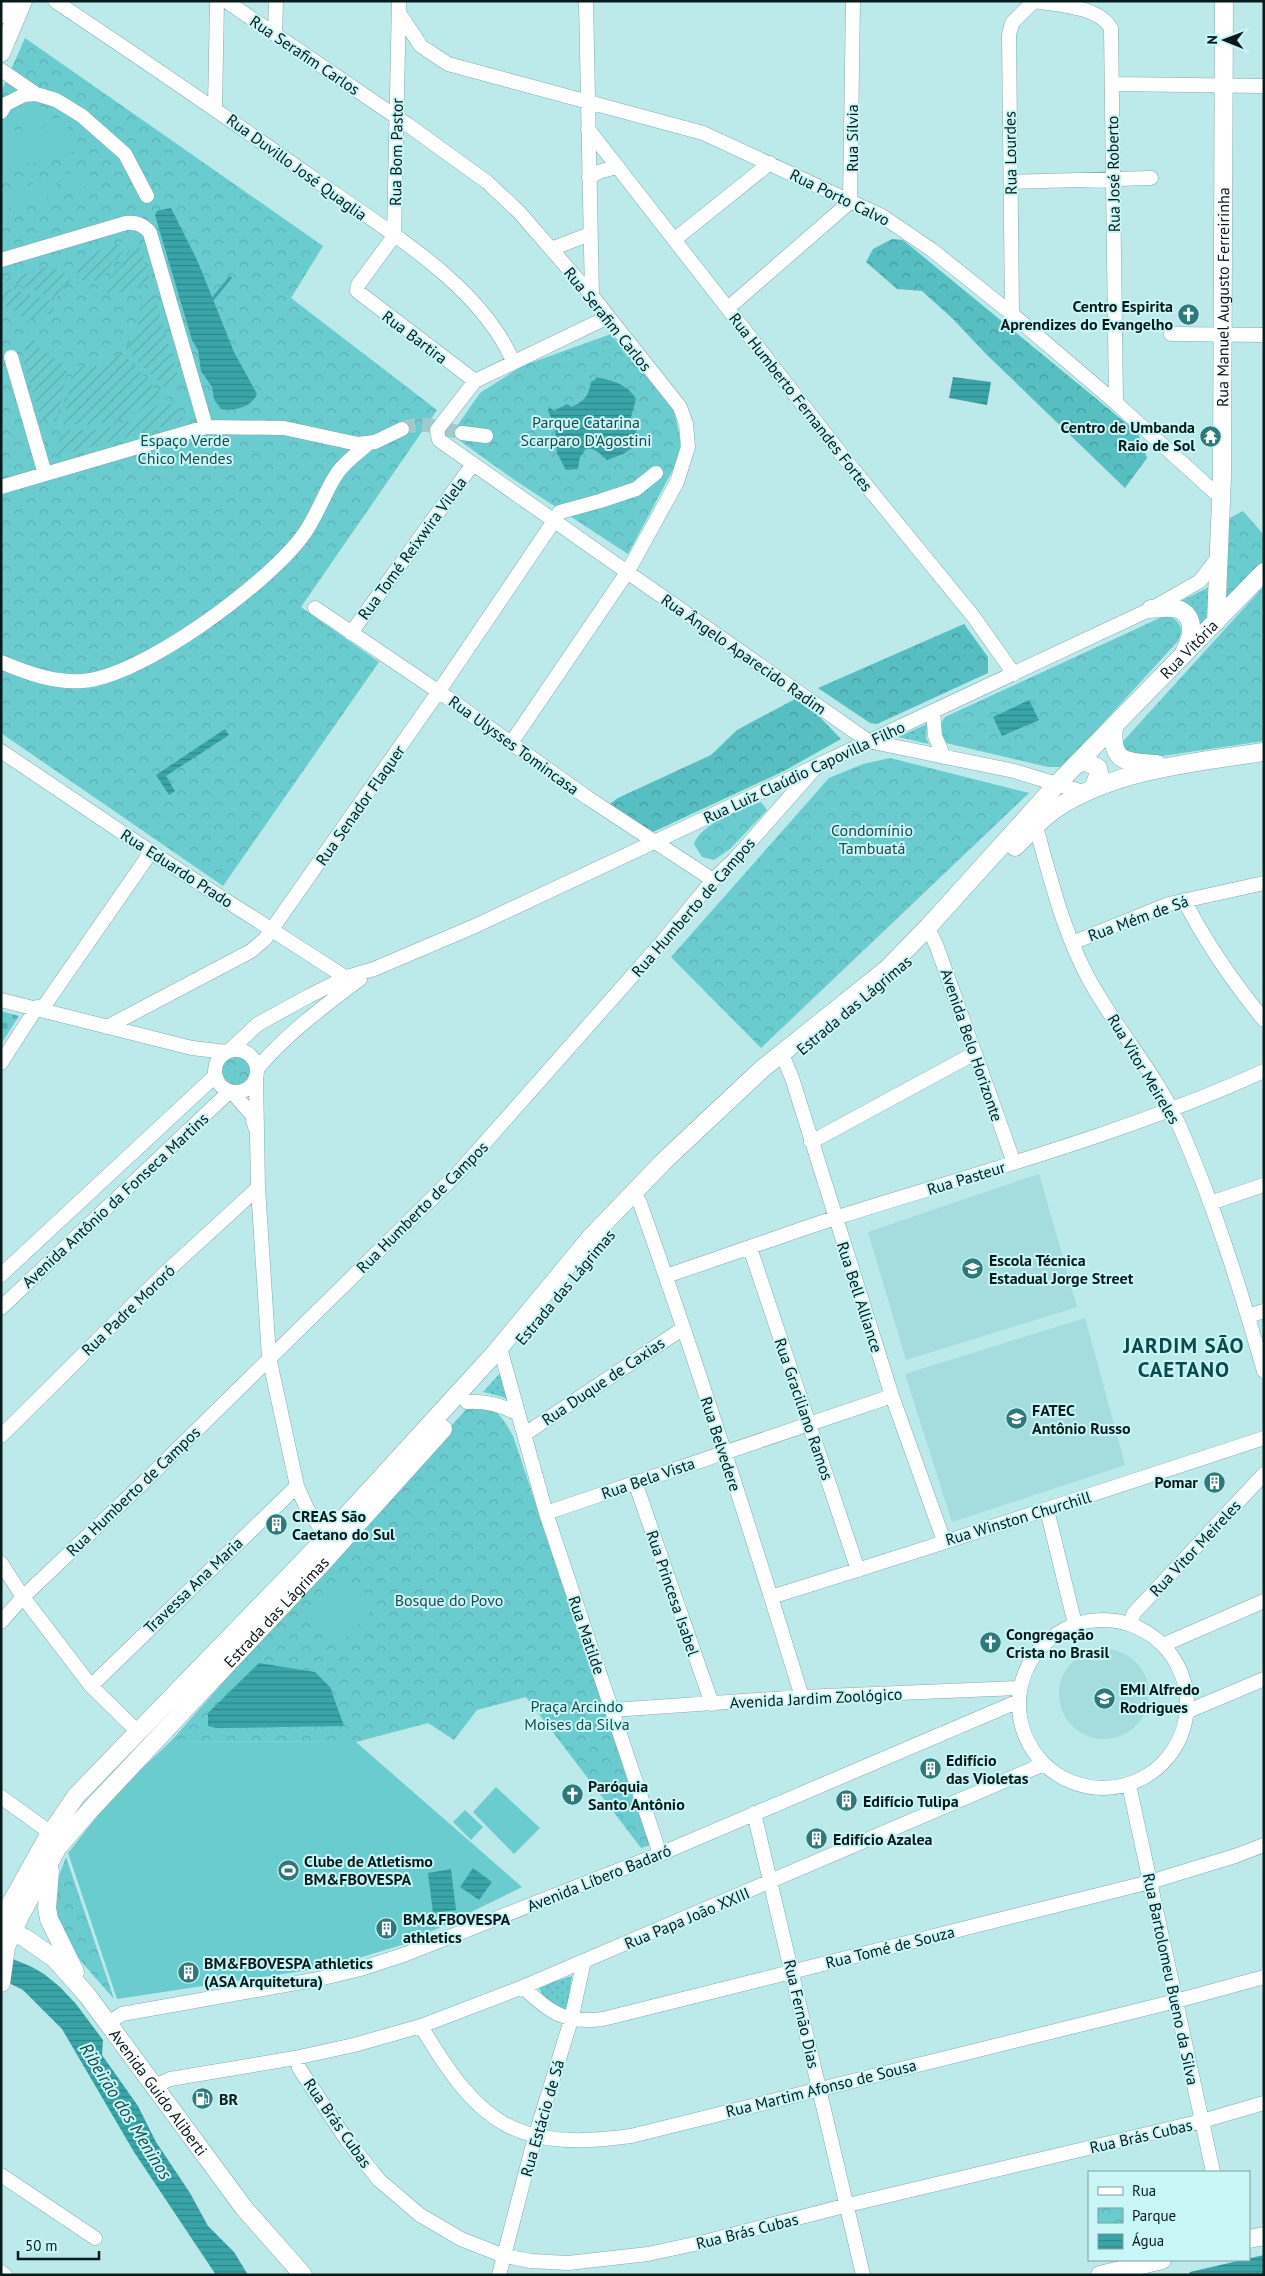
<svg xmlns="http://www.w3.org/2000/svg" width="1265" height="2276" font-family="'PT Sans',sans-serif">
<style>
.built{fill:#a5dcdd}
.grass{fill:url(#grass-dots)}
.forest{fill:url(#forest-crowns)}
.cemetery{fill:url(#cemetery-stones)}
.park{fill:url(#park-crowns)}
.garden{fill:url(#garden-furrows)}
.pitch{fill:#6bcccf}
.water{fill:url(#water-rules)}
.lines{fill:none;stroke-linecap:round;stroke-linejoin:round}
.stream{stroke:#3aa5a8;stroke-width:3}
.minor-tunnel{stroke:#a1cacb;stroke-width:14;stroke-dasharray:14 7;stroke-linecap:butt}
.minor-casing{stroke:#81acad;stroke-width:15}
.major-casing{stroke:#81acad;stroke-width:19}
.minor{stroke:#fff;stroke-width:14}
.major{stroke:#fff;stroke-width:18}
.labels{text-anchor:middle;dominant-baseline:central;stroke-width:4;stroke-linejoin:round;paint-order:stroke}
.street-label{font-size:16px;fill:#091a1b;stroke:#c9f7f8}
.poi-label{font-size:16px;font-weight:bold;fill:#091a1b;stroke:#c9f7f8;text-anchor:start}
.park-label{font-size:16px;fill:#1b494b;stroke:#c9f7f8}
.water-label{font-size:18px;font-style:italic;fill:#19484a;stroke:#c9f7f8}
.district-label{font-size:21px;font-weight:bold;letter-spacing:1px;fill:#094a4c;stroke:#c9f7f8}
</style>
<defs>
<pattern id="grass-dots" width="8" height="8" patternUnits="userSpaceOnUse" patternTransform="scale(1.25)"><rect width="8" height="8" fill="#6bcccf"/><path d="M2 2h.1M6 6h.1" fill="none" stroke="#5bafb1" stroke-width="1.8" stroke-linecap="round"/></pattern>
<pattern id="forest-crowns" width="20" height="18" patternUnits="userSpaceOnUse" patternTransform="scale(1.25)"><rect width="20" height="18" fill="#57bec1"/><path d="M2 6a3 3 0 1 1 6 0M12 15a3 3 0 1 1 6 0" fill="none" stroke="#469a9c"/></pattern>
<pattern id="cemetery-stones" width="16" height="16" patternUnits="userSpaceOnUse" patternTransform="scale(1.25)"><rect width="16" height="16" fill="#6bcccf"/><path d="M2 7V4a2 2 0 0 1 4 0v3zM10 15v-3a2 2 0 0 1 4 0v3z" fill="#5bafb1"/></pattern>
<pattern id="park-crowns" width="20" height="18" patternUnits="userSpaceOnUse" patternTransform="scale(1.25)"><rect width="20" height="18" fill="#6bcccf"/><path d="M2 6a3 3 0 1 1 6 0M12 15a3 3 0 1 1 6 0" fill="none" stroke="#5bafb1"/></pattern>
<pattern id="garden-furrows" width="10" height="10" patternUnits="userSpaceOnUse" patternTransform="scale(1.25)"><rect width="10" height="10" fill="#6bcccf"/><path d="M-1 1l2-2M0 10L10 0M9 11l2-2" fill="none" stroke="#5bafb1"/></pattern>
<pattern id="water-rules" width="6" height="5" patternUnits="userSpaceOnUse" patternTransform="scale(1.25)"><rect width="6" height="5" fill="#3aa5a8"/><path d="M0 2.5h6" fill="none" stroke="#2f8688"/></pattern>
</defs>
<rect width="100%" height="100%" fill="#bce9ea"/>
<path class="built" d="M1039 1174 1077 1307 906 1360 868 1232Z
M1085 1318 1125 1465 952 1522 905 1374Z
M1059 1694a45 45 0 1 1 90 0a45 45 0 1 1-90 0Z"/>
<path class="grass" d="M1209 587 1208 616 1200 629 1185 603 1181 601Z
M927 724 926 738 929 744 898 737Z
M501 1372 510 1402 503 1397 483 1392Z
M572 1976 567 2010 547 2001 538 1987Z"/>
<path class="forest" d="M892 239 903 240 1138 433 1147 458 1125 488 986 354 953 319 922 291 897 289 866 262 873 249Z
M964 624 988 657V673L877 724 870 723 818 688Z
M797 698 810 707 841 739 784 771 653 832 607 806 618 798 711 755 737 730Z"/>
<path class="cemetery" d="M1 1011 19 1016 1 1044Z"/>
<path class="park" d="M25 38 323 246 291 298 437 410 301 607 379 662 223 886 1 733V92Z
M611 334 674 410 681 443 676 464 628 554 516 481 456 438 455 429 480 393 522 366Z
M1243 511 1264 535V562L1223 605 1226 520Z
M1264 586V741L1129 761 1117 748Z
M1164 616H1170C1181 623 1184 629 1178 641L1063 767H1048L946 743C939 734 938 726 945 717Z
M890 758 1029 793 761 1048 671 957 829 778 863 764Z
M761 802 767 810 730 849 714 860 702 857 694 844C701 823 741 810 761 802Z
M220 1071a16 16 0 1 1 32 0a16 16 0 1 1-32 0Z
M469 1406C496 1406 500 1413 513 1436L651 1845 641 1848 526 1697 477 1710 454 1740 428 1723 356 1742 171 1741Z
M66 1857 114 1999C95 1976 59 1942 54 1912 51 1895 60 1873 66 1857Z"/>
<path class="garden" d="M132 240 116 261 114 260 99 284 94 280H79L76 271 82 265 83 255Z
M138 241 151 283 110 296 103 287 117 269 118 270 121 266 120 264Z
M53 265 60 272 68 273 70 282 62 288 56 298 4 280Z
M2 286 54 302 53 313 26 321 14 310 7 308Z
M153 292 178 376 167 390 126 349C137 332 143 317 139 297Z
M29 332C38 348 50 359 68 365L57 422 41 419 23 359Z
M122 353 162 395C132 418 101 430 63 423L74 366H98Z
M166 399 186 420 55 457 61 429C101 434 135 424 166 399Z"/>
<path class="pitch" d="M39 101 44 119 11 128 6 111Z
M64 116 75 151 53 158 42 122Z
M40 123 50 158 29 165 18 130Z
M16 130 27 165 5 172 1 161V134Z
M88 167 93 184 66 192 61 176Z
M54 177 59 194 32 202 27 186Z
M20 188 25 204 1 211V193Z
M337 1580 370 1612 342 1642 308 1609Z
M171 1741 356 1742 522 1887 408 1943 329 1967 117 1999 68 1853 115 1794Z
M496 1787 540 1828 514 1854 473 1812Z
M465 1810 483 1827 471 1840 453 1822Z"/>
<path class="water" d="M171 208 198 262 234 352 257 394C251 408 235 411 221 409L214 399 212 387 201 371 198 350 192 340 155 215 157 211Z
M953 377 991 382 987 405 949 398Z
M597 378C612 379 628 385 636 399L630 421 640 438V443L623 454 607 460C601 455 595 447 586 449L580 457 578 469 566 470 557 453 555 427 548 411 549 407 554 411 567 404 572 407C585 400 588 397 591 382Z
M1029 700 1039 720 1002 736 993 717Z
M225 729 229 735 166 776 175 791 169 795 156 775Z
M259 1663 315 1672 330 1687 344 1726 217 1728 208 1726V1713Z
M473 1868 492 1882 479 1900 460 1887Z
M451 1869 456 1910 433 1913 428 1873Z
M1 1954 32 1967 44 1974 60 1987 76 2004 103 2040 102 2055 138 2106 156 2142 190 2193 208 2226 234 2252 248 2275H216L134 2152 62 2029 23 1990 1 1979Z
M1264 2255V2275H1188L1190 2272Z"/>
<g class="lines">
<path class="stream" d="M212 300 230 278"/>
<path class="minor-tunnel" d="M402 429C420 419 443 429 462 433"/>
<defs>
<path id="minor" d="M55 1C143 60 231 120 317 181 386 231 478 282 513 361
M226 1 408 125 487 182 519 212 592 296 680 407 686 424 688 447 677 482 628 571 511 743
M399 1 394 236 358 285 357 291 475 381
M586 1 592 296
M1035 1C1058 5 1098 6 1111 28L1116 403
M399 13 421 46 448 64 703 133 882 216 932 250 1012 314 1116 403 1221 498
M275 34 276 1
M1 70 36 94
M1112 84 1264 86
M215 108 217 1
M1 112 6 104 24 95 36 94 56 100 82 116 125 154 147 196
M588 129 852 468 973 616 1014 674
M589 177 601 171 618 167
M1011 182 1151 178
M674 240 770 163
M551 249 590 234
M1 260 126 223C136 222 144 225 150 233L206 427 1 487
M728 308 850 202 853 1
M1012 314 1009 35 1012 23 1034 1
M608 317 475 381 437 430 439 440 868 741 1014 771 1083 792
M1171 334 1264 335
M11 357 45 474
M206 427 284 428 358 444 375 442 402 429
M462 433 486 436
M315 608 448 698 588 798 713 880
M351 633 473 464
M1 662C27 673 54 683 82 681 142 677 265 585 301 538 317 518 324 492 338 472 346 461 359 452 369 443
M933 711 935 736 944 757
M1 751 151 852 351 981
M1036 827C1051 880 1064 935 1091 983 1118 1031 1156 1074 1179 1125 1214 1204 1240 1288 1264 1371
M1184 900C1206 943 1233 982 1264 1020
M928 927 937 947 1014 1163
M1072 943 1169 904 1264 883
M1 1000 192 1048 226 1052
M42 1009 151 852
M107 1027 251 951 265 939 439 691 560 512 600 501 636 489 656 473
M215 1071a21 21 0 1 1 42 0a21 21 0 1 1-42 0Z
M230 1050 258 1024 309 996 347 977 374 969 475 926 1151 609 1200 581 1219 556
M781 1052 792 1078 892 1396 944 1541
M1 1063 37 1007
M257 1069C285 1035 324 1006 360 979
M256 1078 258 1188 269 1357 297 1486 307 1509 327 1537 334 1544
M233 1093 252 1115 255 1127
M811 1142 975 1053
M634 1193 640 1203C698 1366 751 1531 802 1697
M1210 1203 1264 1185
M750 1248 858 1570
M1 1275 215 1076
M666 1276C723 1257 780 1236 838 1217 981 1172 1127 1133 1264 1071
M1 1308 229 1092
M1248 1316 1264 1311
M500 1348 546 1513 660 1854
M467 1402C487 1401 501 1405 518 1414
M525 1434 682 1329
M1 1436 165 1273 258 1188
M635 1482 712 1704
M1047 1510 1075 1624
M546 1513 892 1396
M1 1563 23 1597 91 1686 138 1732
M771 1597C936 1546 1100 1492 1264 1438
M1019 1704a84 84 0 1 1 168 0a84 84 0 1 1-168 0Z
M1 1622 23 1597 142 1484 459 1172 663 941 713 880 735 859 816 767
M1130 1624 1134 1613 1264 1474
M1163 1645 1264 1601
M91 1686 297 1486
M612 1710 802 1697 1020 1688
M1186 1712 1264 1679
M1129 1785 1213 2172
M1 1797 51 1833
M754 1813 863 2275
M523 1987C549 2012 565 2024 603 2019L1150 1882 1235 1856 1264 1845
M107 2024 122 2014 319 1979 360 1969 406 1954 660 1854 1019 1701
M421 2026C479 2124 515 2152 631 2136L1176 2001 1264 1977
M299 2068 346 2139 379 2180 420 2215 461 2239 504 2256 531 2261 568 2263 648 2254 708 2241 848 2205 1202 2121 1264 2103
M155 2086 170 2079 295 2058 354 2045 421 2026 523 1987 1044 1764
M1 2175 95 2238
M1 2272 5 2275
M499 2275 535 2137 571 2020 584 1961"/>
<g id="major">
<path d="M1 14 7 1"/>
<path d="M1 53 23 1"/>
<path d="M1151 609C1160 608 1172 606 1180 610 1196 618 1192 638 1185 650"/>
<path id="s1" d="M1216 622 1222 476 1224 1"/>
<path d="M1114 726C1110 764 1127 762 1157 764"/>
<path d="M1078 763 1087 762 1098 768 1099 773 1093 789"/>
<path d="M1015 847C1028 834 1040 820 1054 810 1112 770 1195 762 1264 752"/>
<path d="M50 1870 47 1908 49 1919 75 1972"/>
<path id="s2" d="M1 1921 46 1840 76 1796 327 1537 495 1353 591 1237 665 1160 762 1069 887 969 928 927 1058 783 1264 572"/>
<path id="s3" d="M2 1927 25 1938 54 1958 87 1995 244 2208 303 2275"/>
<path id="s4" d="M1 1983 6 1947 20 1916 58 1847 91 1809 324 1561 443 1429"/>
<path d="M1249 2239 1264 2236"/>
<path d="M1100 2275 1162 2260"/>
</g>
</defs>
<use href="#minor" class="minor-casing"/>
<use href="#major" class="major-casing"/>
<use href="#minor" class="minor"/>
<use href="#major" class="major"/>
</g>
<defs>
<symbol id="church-disc" viewBox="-11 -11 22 22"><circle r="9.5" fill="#2f797b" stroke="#c9f7f8"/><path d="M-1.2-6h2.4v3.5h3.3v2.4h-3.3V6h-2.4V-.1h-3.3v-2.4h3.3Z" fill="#fff"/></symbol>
<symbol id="temple-disc" viewBox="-11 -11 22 22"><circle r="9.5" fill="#2f797b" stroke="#c9f7f8"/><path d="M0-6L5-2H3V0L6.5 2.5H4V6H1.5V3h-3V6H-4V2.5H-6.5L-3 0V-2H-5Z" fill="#fff"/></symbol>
<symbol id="university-disc" viewBox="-11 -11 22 22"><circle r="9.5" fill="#2f797b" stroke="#c9f7f8"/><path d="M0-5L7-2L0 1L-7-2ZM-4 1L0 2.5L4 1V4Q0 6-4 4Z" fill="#fff"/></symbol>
<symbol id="building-disc" viewBox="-11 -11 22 22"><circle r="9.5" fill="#2f797b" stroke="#c9f7f8"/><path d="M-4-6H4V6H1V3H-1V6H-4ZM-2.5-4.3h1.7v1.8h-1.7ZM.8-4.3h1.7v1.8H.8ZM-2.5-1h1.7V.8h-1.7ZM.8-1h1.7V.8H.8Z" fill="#fff"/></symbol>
<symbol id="school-disc" viewBox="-11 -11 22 22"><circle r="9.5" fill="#2f797b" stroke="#c9f7f8"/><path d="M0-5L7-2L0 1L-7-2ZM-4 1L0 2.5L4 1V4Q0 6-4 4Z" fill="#fff"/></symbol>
<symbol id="stadium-disc" viewBox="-11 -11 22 22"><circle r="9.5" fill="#2f797b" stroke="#c9f7f8"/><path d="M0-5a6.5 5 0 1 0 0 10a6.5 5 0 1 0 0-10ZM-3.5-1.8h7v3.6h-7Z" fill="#fff"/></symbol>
<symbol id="fuel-disc" viewBox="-11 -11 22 22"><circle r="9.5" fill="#2f797b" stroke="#c9f7f8"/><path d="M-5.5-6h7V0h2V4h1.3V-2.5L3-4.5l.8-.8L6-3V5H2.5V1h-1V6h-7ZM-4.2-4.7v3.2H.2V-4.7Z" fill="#fff"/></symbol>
</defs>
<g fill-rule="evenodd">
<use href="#church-disc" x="1176" y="302" width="25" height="25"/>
<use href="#temple-disc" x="1198" y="424" width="25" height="25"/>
<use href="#university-disc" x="960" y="1256" width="25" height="25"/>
<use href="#university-disc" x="1004" y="1406" width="25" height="25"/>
<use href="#building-disc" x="1202" y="1470" width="25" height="25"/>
<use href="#building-disc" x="264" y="1512" width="25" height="25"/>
<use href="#church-disc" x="978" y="1630" width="25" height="25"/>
<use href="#school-disc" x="1092" y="1686" width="25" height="25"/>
<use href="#building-disc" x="918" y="1756" width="25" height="25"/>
<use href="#church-disc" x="560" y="1782" width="25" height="25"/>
<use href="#building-disc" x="834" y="1788" width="25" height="25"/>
<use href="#building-disc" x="804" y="1826" width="25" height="25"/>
<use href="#stadium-disc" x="276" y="1858" width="25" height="25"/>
<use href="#building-disc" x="374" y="1916" width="25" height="25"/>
<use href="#building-disc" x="176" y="1960" width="25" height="25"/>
<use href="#fuel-disc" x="190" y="2086" width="25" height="25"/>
</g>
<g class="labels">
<g class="street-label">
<text transform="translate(305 55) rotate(34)">Rua Serafim Carlos</text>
<text transform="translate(852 138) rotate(-90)">Rua Sílvia</text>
<text transform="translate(396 152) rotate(-89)">Rua Bom Pastor</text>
<text transform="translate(1010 153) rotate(-91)">Rua Lourdes</text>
<text transform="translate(297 167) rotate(36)">Rua Duvillo José Quaglia</text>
<text transform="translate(1113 174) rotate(-91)">Rua José Roberto</text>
<text transform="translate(840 197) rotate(26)">Rua Porto Calvo</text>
<text stroke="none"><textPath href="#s1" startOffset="325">Rua Manuel Augusto Ferreirinha</textPath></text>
<text transform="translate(608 319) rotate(51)">Rua Serafim Carlos</text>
<text transform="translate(415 337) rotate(37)">Rua Bartira</text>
<text transform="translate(801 402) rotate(52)">Rua Humberto Fernandes Fortes</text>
<text transform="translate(412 548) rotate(-54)">Rua Tomé Reixwira Vilela</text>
<text stroke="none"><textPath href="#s2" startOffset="1746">Rua Vitória</textPath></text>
<text transform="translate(744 654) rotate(35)">Rua Ângelo Aparecido Radim</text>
<text transform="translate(514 745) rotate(36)">Rua Ulysses Tomincasa</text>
<text transform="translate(804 772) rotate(-25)">Rua Luiz Claúdio Capovilla Filho</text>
<text transform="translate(360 805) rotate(-55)">Rua Senador Flaquer</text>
<text transform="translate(177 868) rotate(33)">Rua Eduardo Prado</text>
<text transform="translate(693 907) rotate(-49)">Rua Humberto de Campos</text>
<text transform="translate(1138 918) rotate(-20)">Rua Mém de Sá</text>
<text transform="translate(854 1005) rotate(-40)">Estrada das Lágrimas</text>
<text transform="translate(972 1045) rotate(71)">Avenida Belo Horizonte</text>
<text transform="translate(1144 1069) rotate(59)">Rua Vitor Meireles</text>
<text transform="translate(966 1178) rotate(-17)">Rua Pasteur</text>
<text transform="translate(115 1200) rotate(-43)">Avenida Antônio da Fonseca Martins</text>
<text transform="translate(422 1207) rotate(-45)">Rua Humberto de Campos</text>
<text transform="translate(565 1287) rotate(-50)">Estrada das Lágrimas</text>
<text transform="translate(860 1297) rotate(72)">Rua Bell Alliance</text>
<text transform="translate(128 1310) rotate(-44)">Rua Padre Mororó</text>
<text transform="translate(603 1381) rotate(-34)">Rua Duque de Caxias</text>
<text transform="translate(804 1409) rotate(71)">Rua Graciliano Ramos</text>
<text transform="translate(721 1444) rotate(72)">Rua Belvedere</text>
<text transform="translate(648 1478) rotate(-19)">Rua Bela Vista</text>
<text transform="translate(133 1491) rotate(-44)">Rua Humberto de Campos</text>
<text transform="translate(1018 1518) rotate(-17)">Rua Winston Churchill</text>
<text transform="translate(1195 1548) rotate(-47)">Rua Vitor Meireles</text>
<text transform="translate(193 1585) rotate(-44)">Travessa Ana Maria</text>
<text transform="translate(673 1593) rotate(71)">Rua Princesa Isabel</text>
<text stroke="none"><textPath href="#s4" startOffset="470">Estrada das Lágrimas</textPath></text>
<text transform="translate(587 1635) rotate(71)">Rua Matilde</text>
<text transform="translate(816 1698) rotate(-3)">Avenida Jardim Zoológico</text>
<text transform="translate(599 1878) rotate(-22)">Avenida Líbero Badaró</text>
<text transform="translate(687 1918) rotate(-23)">Rua Papa João XXIII</text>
<text transform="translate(890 1947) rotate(-14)">Rua Tomé de Souza</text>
<text transform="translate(1171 1979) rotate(78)">Rua Bartolomeu Bueno da Silva</text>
<text transform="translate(802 2014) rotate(77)">Rua Fernão Dias</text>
<text transform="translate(821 2088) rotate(-14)">Rua Martim Afonso de Sousa</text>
<text stroke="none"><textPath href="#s3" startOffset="231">Avenida Guido Aliberti</textPath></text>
<text transform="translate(542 2118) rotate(-74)">Rua Estácio de Sá</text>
<text transform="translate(338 2123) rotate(55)">Rua Brás Cubas</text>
<text transform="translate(1141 2136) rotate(-13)">Rua Brás Cubas</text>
<text transform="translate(747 2231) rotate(-14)">Rua Brás Cubas</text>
</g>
<g class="poi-label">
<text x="1173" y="306" text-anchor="end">Centro Espirita<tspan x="1173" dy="18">Aprendizes do Evangelho</tspan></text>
<text x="1195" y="427" text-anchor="end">Centro de Umbanda<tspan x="1195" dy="18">Raio de Sol</tspan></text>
<text x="989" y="1260">Escola Técnica<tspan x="989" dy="18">Estadual Jorge Street</tspan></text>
<text x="1032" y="1410">FATEC<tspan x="1032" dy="18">Antônio Russo</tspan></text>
<text x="1198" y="1482" text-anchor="end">Pomar</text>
<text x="292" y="1516">CREAS São<tspan x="292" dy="18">Caetano do Sul</tspan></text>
<text x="1006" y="1634">Congregação<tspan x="1006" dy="18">Crista no Brasil</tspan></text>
<text x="1120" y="1689">EMI Alfredo<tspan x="1120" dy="18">Rodrigues</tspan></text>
<text x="946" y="1760">Edifício<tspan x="946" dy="18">das Violetas</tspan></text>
<text x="588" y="1786">Paróquia<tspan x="588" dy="18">Santo Antônio</tspan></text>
<text x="863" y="1801">Edifício Tulipa</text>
<text x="833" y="1839">Edifício Azalea</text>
<text x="304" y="1861">Clube de Atletismo<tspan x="304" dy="18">BM&amp;FBOVESPA</tspan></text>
<text x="403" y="1919">BM&amp;FBOVESPA<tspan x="403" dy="18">athletics</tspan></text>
<text x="204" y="1963">BM&amp;FBOVESPA athletics<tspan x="204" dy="18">(ASA Arquitetura)</tspan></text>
<text x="219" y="2099">BR</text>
</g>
<g class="park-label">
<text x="586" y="422">Parque Catarina<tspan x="586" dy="18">Scarparo D'Agostini</tspan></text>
<text x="185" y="440">Espaço Verde<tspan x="185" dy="18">Chico Mendes</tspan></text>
<text x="872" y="830">Condomínio<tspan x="872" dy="18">Tambuatá</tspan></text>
<text x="449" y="1600">Bosque do Povo</text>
<text x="577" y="1706">Praça Arcindo<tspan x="577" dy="18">Moises da Silva</tspan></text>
</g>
<g class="water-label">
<text transform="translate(126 2111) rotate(58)">Ribeirão dos Meninos</text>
</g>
<g class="district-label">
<text x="1184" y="1345">JARDIM SÃO<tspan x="1184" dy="24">CAETANO</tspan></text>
</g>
</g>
<rect width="1265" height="2276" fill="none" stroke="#091a1b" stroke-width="5"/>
<rect x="1088" y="2171" width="162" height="90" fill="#c9f7f8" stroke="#7c9fa0"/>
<rect x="1098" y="2187" width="25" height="8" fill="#ffffff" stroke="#7c9fa0"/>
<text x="1132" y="2196" font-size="15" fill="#091a1b">Rua</text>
<rect x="1098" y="2208" width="25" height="15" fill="url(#park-crowns)" stroke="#7c9fa0"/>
<text x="1132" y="2221" font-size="15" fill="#091a1b">Parque</text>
<rect x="1098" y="2234" width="25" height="15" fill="url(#water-rules)" stroke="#7c9fa0"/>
<text x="1132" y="2246" font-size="15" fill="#091a1b">Água</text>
<g transform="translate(1225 40) rotate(271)" stroke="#c9f7f8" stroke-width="4" paint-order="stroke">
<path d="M0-4L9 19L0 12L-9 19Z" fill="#091a1b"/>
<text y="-8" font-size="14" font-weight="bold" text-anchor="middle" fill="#091a1b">N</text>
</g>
<path d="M18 2251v8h81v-8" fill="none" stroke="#091a1b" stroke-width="2.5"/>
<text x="25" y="2251" font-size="15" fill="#091a1b" stroke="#c9f7f8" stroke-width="4" paint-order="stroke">50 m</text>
</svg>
